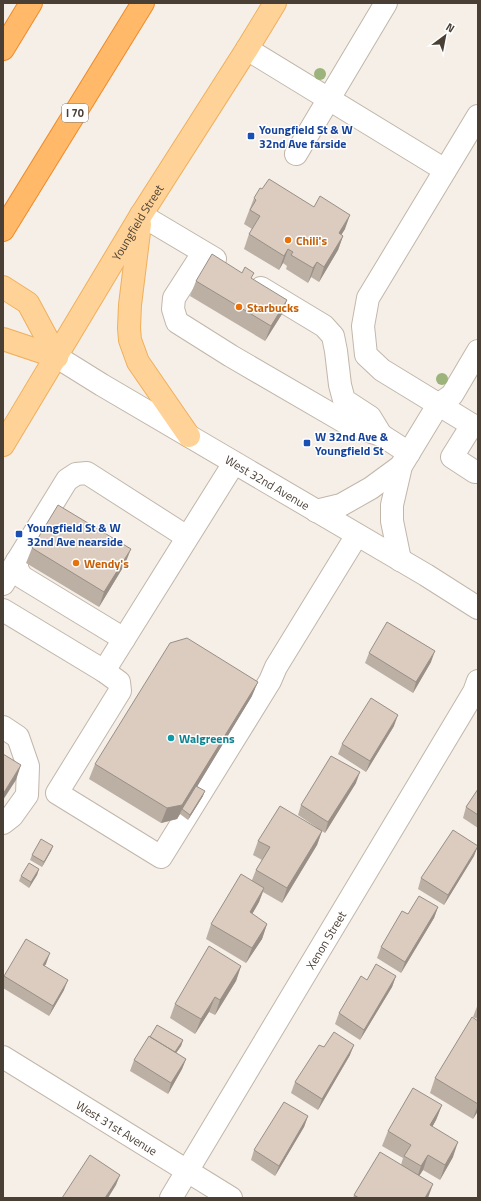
<svg xmlns="http://www.w3.org/2000/svg" width="481" height="1201" font-family="'Titillium Web',sans-serif">
<style>
.lines{fill:none;stroke-linecap:round;stroke-linejoin:round}
.minor-casing{stroke:#c2b6a9;stroke-width:24}
.major-casing{stroke:#f0af5b;stroke-width:24}
.highway-casing{stroke:#ee8b2a;stroke-width:24}
.minor{stroke:#fff;stroke-width:22}
.major{stroke:#ffd397;stroke-width:22}
.highway{stroke:#ffb969;stroke-width:22}
.tree{fill:#9cb37b}
.wall{fill:#bcafa4}
.shaded-wall{fill:#998f86}
.building{fill:#dbccbf;stroke:#998f86}
.transit-dot{fill:#1a4fb4;stroke:#fff;stroke-width:1.5}
.food-dot{fill:#e8710a;stroke:#fff;stroke-width:1.5}
.culture-dot{fill:#0f9aa8;stroke:#fff;stroke-width:1.5}
.labels{text-anchor:middle;dominant-baseline:central;stroke-width:3;stroke-linejoin:round;paint-order:stroke}
.shield{fill:#fff;stroke:#807972;stroke-width:1}
.shield-label{font-size:11px;font-weight:bold;fill:#4a3f35}
.transit-label{font-size:12px;font-weight:bold;fill:#164399;stroke:#fff;text-anchor:start}
.street-label{font-size:12px;fill:#4a3f35;stroke:#fff}
.food-label{font-size:12px;font-weight:bold;fill:#c56008;stroke:#fff;text-anchor:start}
.culture-label{font-size:12px;font-weight:bold;fill:#0d838f;stroke:#fff;text-anchor:start}
</style>
<rect width="100%" height="100%" fill="#f5efe8"/>
<g class="lines">
<defs>
<g id="minor">
<path d="M247 49 445 170"/>
<path d="M478 116 368 298 363 326 366 355 382 370 472 425 478 426"/>
<path d="M296 154 386 3"/>
<path d="M141 215 215 259"/>
<path d="M203 253 174 298 173 309 177 322 231 356 348 424 381 435 409 453"/>
<path d="M261 288 324 326 333 336 336 351 340 385 344 400 370 417 381 435"/>
<path id="s1" d="M57 357 102 385 426 575 478 608"/>
<path d="M472 425 452 457 475 472"/>
<path d="M316 511 341 505 371 488 401 466"/>
<path d="M400 560 392 521V505L401 466 438 405 452 395 478 351"/>
<path d="M17 561V569L22 577 124 639"/>
<path d="M3 584 67 480 76 474 87 473 187 537"/>
<path d="M3 610 104 671 119 682 120 691 57 793 161 857 270 681 276 667 357 535"/>
<path d="M104 671 234 463"/>
<path d="M3 727 18 737 28 766 27 795 12 816 3 823"/>
<path id="s2" d="M3 1057 231 1198"/>
<path id="s3" d="M171 1198 474 692 478 681"/>
</g>
<g id="major">
<path d="M140 224 130 305 129 328 130 340 138 362 189 436"/>
<path d="M3 287 28 303 57 357"/>
<path d="M3 339 57 357"/>
<path id="s4" d="M3 445 141 215 247 49 275 3"/>
</g>
<path id="highway" d="M3 49 31 3
M3 230 143 3"/>
</defs>
<use href="#minor" class="minor-casing"/>
<use href="#major" class="major-casing"/>
<use href="#highway" class="highway-casing"/>
<use href="#minor" class="minor"/>
<use href="#major" class="major"/>
<use href="#highway" class="highway"/>
</g>
<g class="tree">
<circle cx="320" cy="74" r="6"/>
<circle cx="442" cy="379" r="6"/>
</g>
<path class="wall" d="M254 198 345 229 341 235 343 236 338 250 319 282 311 277 308 283 286 269 287 266 283 263 279 270 244 249 249 234 252 229 244 224Z
M252 279 282 314 265 341 190 296 196 281Z
M32 548 125 564 99 607 26 563Z
M369 653 431 662 413 693 365 663Z
M252 696 197 786 203 796 188 820 180 814 177 819 161 823 89 779 95 764Z
M394 726 366 772 338 754 342 744Z
M356 783 325 833 322 831 317 845 282 903 263 892 259 902 252 914 267 924 262 939 246 963 206 939 211 924 252 880 256 870 262 860 253 855 258 841 316 827 298 815 301 805Z
M478 789V828L463 818 466 807Z
M53 846 51 851 42 867 30 860 32 855Z
M474 856 444 905 418 889 421 878Z
M39 869 37 875 29 888 19 881 21 876Z
M438 907 434 918 401 973 377 958 381 947 408 914Z
M46 964 44 966 64 990 49 1016 3 988V980L4 976Z
M241 966 236 981 215 1015 209 1012 195 1034 170 1018 175 1004Z
M396 976 392 987 360 1040 335 1024 339 1013Z
M478 1004V1019L473 1017Z
M478 1021V1111L473 1119 430 1093 435 1078Z
M150 1037 183 1040 181 1046 176 1053 186 1059 182 1069 168 1094 130 1071 134 1060Z
M324 1047 350 1055 318 1110 291 1093 295 1082Z
M442 1105 436 1120 432 1127 453 1157 440 1180 423 1170 419 1176 428 1198H353L354 1195 401 1165 403 1158 382 1146 388 1131Z
M308 1116 304 1127 275 1176 251 1160 254 1150Z"/>
<path class="shaded-wall" d="M350 215 345 229 333 248 339 233Z
M343 236 338 250 319 282 324 267Z
M288 249 283 263 279 270 284 256Z
M317 262 311 277 308 283 313 268Z
M287 300 282 314 265 341 271 326Z
M131 549 125 564 99 607 104 592Z
M435 651 431 662 413 693 416 682Z
M258 682 252 696 183 810 182 809 180 814 177 819 161 823 167 808Z
M398 715 394 726 366 772 370 761Z
M21 765 16 780 3 800V794Z
M360 772 356 783 325 833 328 822Z
M205 791 203 796 188 820 190 815Z
M322 831 317 845 282 903 287 888Z
M53 846 51 851 42 867 44 862Z
M478 846 474 856 444 905 448 895Z
M39 869 37 875 29 888 31 882Z
M264 888 259 902 245 927 250 912Z
M438 907 434 918 401 973 405 962Z
M267 924 262 939 246 963 252 948Z
M50 953 46 964 39 975 43 965Z
M241 966 236 981 215 1015 220 1000Z
M396 976 392 987 360 1040 364 1030Z
M68 980 64 990 49 1016 53 1006Z
M215 997 209 1012 195 1034 201 1019Z
M183 1040 181 1046 172 1059 174 1054Z
M354 1045 350 1055 318 1110 322 1099Z
M186 1059 182 1069 168 1094 171 1083Z
M442 1105 436 1120 425 1140 430 1125Z
M478 1105V1111L473 1119Z
M308 1116 304 1127 275 1176 279 1166Z
M458 1142 453 1157 440 1180 445 1165Z
M428 1155 423 1170 416 1181 421 1166Z
M120 1175 116 1185 108 1198H105Z
M433 1184 428 1198H425Z"/>
<path class="building" d="M269 179 314 207 320 196 350 215 339 233 343 236 324 267 317 262 313 268 291 255 293 252 288 249 284 256 249 234 260 216 250 210 256 200 254 198 260 188 262 189Z
M212 254 242 273 245 267 254 273 251 278 287 300 271 326 196 281Z
M58 505 131 549 104 592 32 548Z
M387 622 435 651 416 682 369 653Z
M187 638 258 682 182 805 167 808 95 764 170 643Z
M371 698 398 715 370 761 342 744Z
M3 754 21 765 3 794Z
M331 756 360 772 328 822 301 805Z
M196 786 205 791 190 815 182 809Z
M478 789V815L466 807Z
M280 806 322 831 287 888 256 870 270 847 258 841Z
M453 830 478 846 448 895 421 878Z
M41 839 53 846 44 862 32 855Z
M29 863 39 869 31 882 21 876Z
M241 874 264 888 250 912 267 924 252 948 211 924Z
M419 896 438 907 405 962 381 947 402 911 408 914Z
M26 939 50 953 43 965 68 980 53 1006 4 976Z
M209 946 241 966 220 1000 215 997 201 1019 175 1004Z
M376 964 396 976 364 1030 339 1013 361 976 367 980Z
M472 1017 478 1021V1071L477 1072H478V1104L435 1078Z
M157 1025 183 1040 175 1052 150 1037Z
M334 1032 354 1045 322 1099 295 1082 319 1045 324 1047Z
M149 1036 186 1059 171 1083 134 1060Z
M413 1088 442 1105 430 1125 458 1142 445 1165 428 1155 421 1166 404 1156 411 1145 388 1131Z
M284 1102 308 1116 279 1166 254 1150Z
M380 1152 433 1184 425 1198H359L354 1195Z
M90 1155 120 1175 105 1198H62Z"/>
<g class="transit-dot">
<rect x="247" y="132" width="8" height="8" rx="2"/>
<rect x="303" y="439" width="8" height="8" rx="2"/>
<rect x="15" y="530" width="8" height="8" rx="2"/>
</g>
<g class="food-dot">
<circle cx="288" cy="240" r="4"/>
<circle cx="239" cy="307" r="4"/>
<circle cx="76" cy="563" r="4"/>
</g>
<circle class="culture-dot" cx="171" cy="738" r="4"/>
<g class="labels">
<rect class="shield" x="62" y="104" width="26" height="18" rx="3"/>
<g class="shield-label">
<text x="75" y="113">I 70</text>
</g>
<g class="transit-label">
<text x="259" y="129">Youngfield St &amp; W<tspan x="259" dy="14">32nd Ave farside</tspan></text>
<text x="315" y="436">W 32nd Ave &amp;<tspan x="315" dy="14">Youngfield St</tspan></text>
<text x="27" y="527">Youngfield St &amp; W<tspan x="27" dy="14">32nd Ave nearside</tspan></text>
</g>
<g class="street-label">
<text stroke="none"><textPath href="#s4" startOffset="260">Youngfield Street</textPath></text>
<text stroke="none"><textPath href="#s1" startOffset="245">West 32nd Avenue</textPath></text>
<text stroke="none"><textPath href="#s3" startOffset="301">Xenon Street</textPath></text>
<text stroke="none"><textPath href="#s2" startOffset="134">West 31st Avenue</textPath></text>
</g>
<g class="food-label">
<text x="296" y="240">Chili's</text>
<text x="247" y="307">Starbucks</text>
<text x="84" y="563">Wendy's</text>
</g>
<g class="culture-label">
<text x="179" y="738">Walgreens</text>
</g>
</g>
<rect width="481" height="1201" fill="none" stroke="#4a3f35" stroke-width="8"/>
<g transform="translate(445 36) rotate(32)" stroke="#ffffff" stroke-width="3" paint-order="stroke">
<path d="M0-3L7 15L0 10L-7 15Z" fill="#4a3f35"/>
<text y="-6" font-size="11" font-weight="bold" text-anchor="middle" fill="#4a3f35">N</text>
</g>
</svg>
